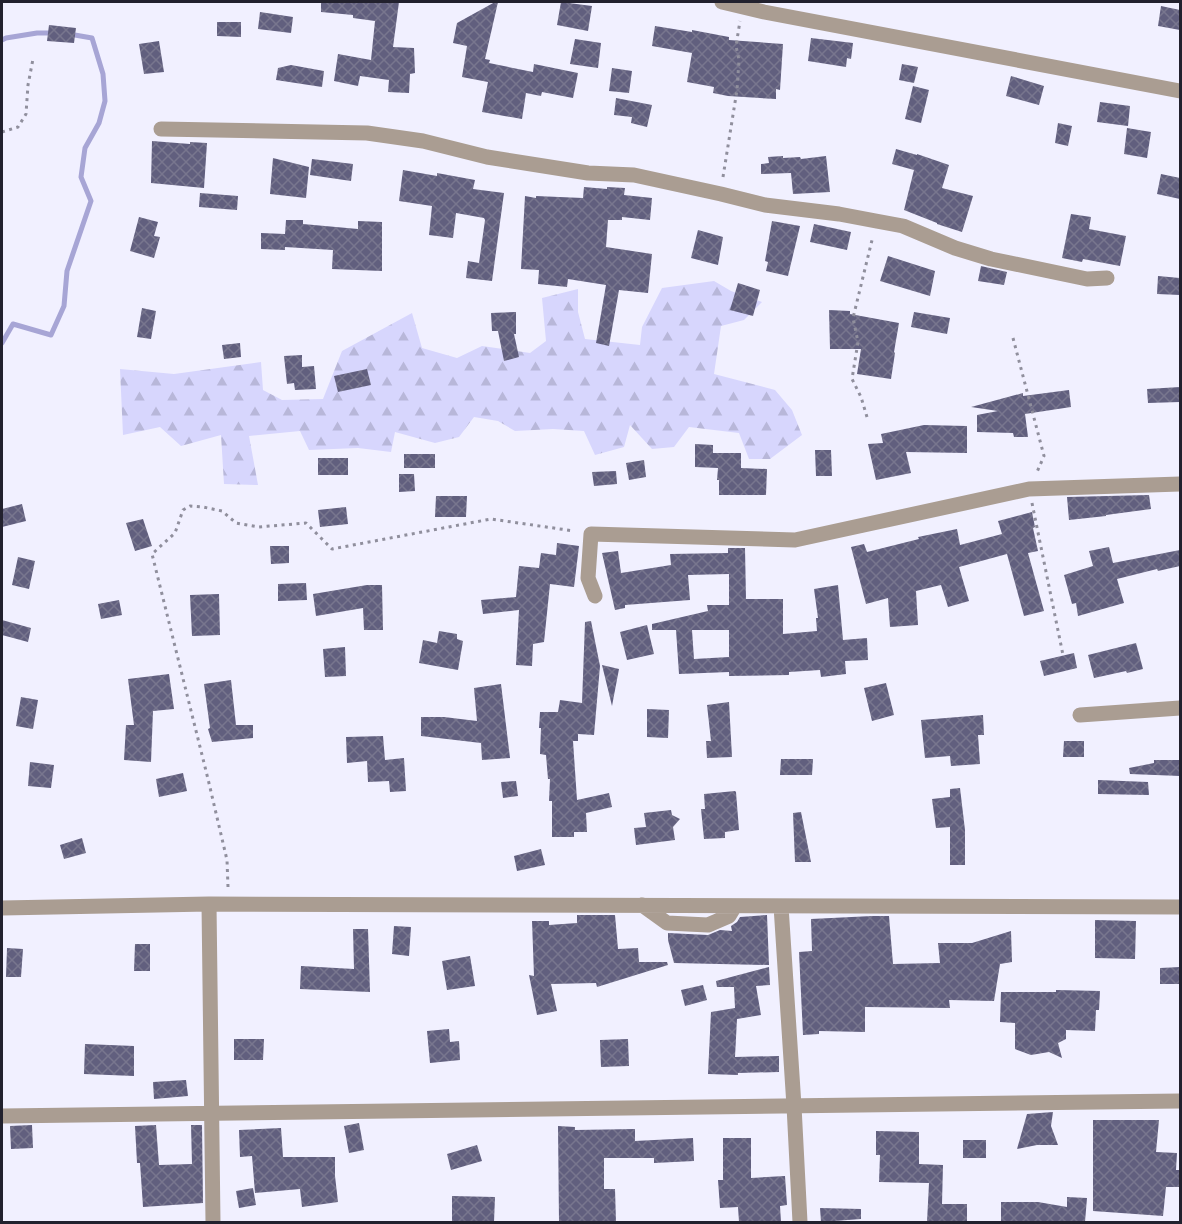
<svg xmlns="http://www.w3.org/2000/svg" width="1182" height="1224" font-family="Jost,sans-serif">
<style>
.forest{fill:url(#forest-firs)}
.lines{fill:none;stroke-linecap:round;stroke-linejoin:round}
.stream{stroke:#a7a5d5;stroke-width:5}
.building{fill:url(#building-cross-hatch);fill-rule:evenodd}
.path{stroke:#908f9d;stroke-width:3;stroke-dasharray:3 4.5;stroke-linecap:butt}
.minor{stroke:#aa9d92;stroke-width:15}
</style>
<defs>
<pattern id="forest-firs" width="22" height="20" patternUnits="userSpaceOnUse" patternTransform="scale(1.5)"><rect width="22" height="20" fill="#d7d6fd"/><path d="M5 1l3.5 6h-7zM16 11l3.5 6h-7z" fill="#b8b7d9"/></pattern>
<pattern id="building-cross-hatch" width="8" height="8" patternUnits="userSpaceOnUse" patternTransform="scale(1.5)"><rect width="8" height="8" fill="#615f7e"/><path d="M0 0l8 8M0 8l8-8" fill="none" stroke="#78768e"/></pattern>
</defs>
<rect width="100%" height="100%" fill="#f1f0ff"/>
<path class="forest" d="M714 281 731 291 762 302 744 320 721 326 714 374 775 390 792 410 802 435 770 459H749L739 433 689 427 674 447 652 449 630 425 624 447 595 455 584 431 553 429 515 431 498 421 474 417 459 437 435 443 395 432 391 452 358 448 309 450 300 431 249 436 258 485 224 484 221 435 181 446 160 427 123 435 120 369 174 374 261 362 263 390 282 400 323 399 342 351 412 313 422 348 457 358 482 346 530 353 546 341 542 298 578 289V312L585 339 640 345 642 327 662 288Z"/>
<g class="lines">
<path class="stream" d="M2 40 6 38 37 33H54
M2 343 13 324 51 335 64 306 67 271 91 201 81 177 85 148 99 123 105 101 103 74 92 38 69 34"/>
</g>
<path class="building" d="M321 2H399L393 47 414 48 415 73 410 74 409 93 388 92 389 80 360 76 358 86 334 81 338 54 371 60 375 21 353 18V15L321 12Z
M495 2H498L485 59 490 60 489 63 533 72 534 64 578 73 573 98 542 92 541 96 526 93 522 119 482 112 488 82 462 77 467 46 453 43 457 23Z
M561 2 592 6 588 31 557 25Z
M1161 6 1180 10V30L1158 26Z
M260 12 293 17 291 33 258 29Z
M217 22H241V37L217 36Z
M49 25 76 28 74 43 47 41Z
M655 26 692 32V30L729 37V40L783 44 780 90 776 89V99L728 96 713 93 714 87 687 82 692 53 652 46Z
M811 38 853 43 851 59 847 58 846 67 808 61Z
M575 39 601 43 598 68 570 64Z
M159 41 164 72 144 74 139 44Z
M902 64 918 67 914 83 899 80Z
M291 65 324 71 322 87 276 80 278 68Z
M612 68 632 71 629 93 609 91Z
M1011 76 1044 86 1039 105 1006 96Z
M913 86 929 90 921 123 905 119Z
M616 98 652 105 647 127 631 123 632 117 614 115Z
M1100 102 1130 106 1128 126 1097 122Z
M1058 123 1072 126 1068 146 1055 143Z
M1127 128 1151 132 1147 158 1124 154Z
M152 141 190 144V142L207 143 204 188 151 183Z
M896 149 917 155V154L949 165 942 188 973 196 962 232 937 224V223L904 210 914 170 892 164Z
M783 156V158L800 157 801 159 826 156 830 192 793 194 791 173 761 174V164L769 163 768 157Z
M273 158 309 167 306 198 270 194Z
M312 159 353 164 351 181 310 175Z
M403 170 437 176V173L475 180 473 189 504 193 492 281 466 278 468 261 479 263 485 220 484 218 456 213 453 238 429 235 432 206 399 201Z
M1161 174 1180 178V199L1157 194Z
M584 187 607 189V187L625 188 624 195 652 198 650 220 622 217V220H608L606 247 652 254 648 293 619 290 609 346 596 343 606 285 568 279 567 287 538 284 539 270 521 269 525 196 536 198V196L583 198Z
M200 193 238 196 237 210 199 207Z
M1071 214 1091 217 1089 229 1126 236 1120 266 1083 259 1082 262 1062 258Z
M139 217 158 222 154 236 160 237 154 258 130 251Z
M286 220H303V224L358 229V221L382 222V271L332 269 333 250 285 247V250L261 249V233L285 234Z
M772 221 800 226 788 276 766 271 768 262 765 261Z
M814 224 851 232 847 250 810 242Z
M698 230 723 237 718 265 691 258Z
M888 256 935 271 930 296 880 281Z
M981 266 1007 272 1004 285 978 281Z
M1158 276 1180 278V295L1157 294Z
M738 283 760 290 753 316 730 310Z
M142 308 156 311 151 339 137 337Z
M829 310 850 311V314L899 323 894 352 895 353 891 379 857 374 861 349H830Z
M516 312V334H514L519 357 504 361 498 331H492L491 313Z
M914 312 950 318 947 334 911 327Z
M240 343 241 357 224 359 222 345Z
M302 355V367L314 366 316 389 295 390 294 383 287 384 284 356Z
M367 369 371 385 338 392 334 376Z
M1180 387V402L1148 403 1147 389Z
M1069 390 1071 407 1025 414 1028 437H1014L1013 433 977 432V415L998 411 971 407 1023 393V396Z
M924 425 967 426V453L906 452 911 473 876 480 868 444 883 443 881 434Z
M695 444 713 445V453H741V468L767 469 766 495H719V480H717L718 468 695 467Z
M815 450H831L832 476H816Z
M404 454H435V468H404Z
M318 458H348V475H318Z
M644 460 646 477 629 480 626 463Z
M616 471 617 484 594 486 592 472Z
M399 474H414L415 491 399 492Z
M1149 495 1151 509 1106 515V516L1069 520 1067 497Z
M436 496H467L466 517H435Z
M22 504 26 521 2 527V509Z
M346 507 348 524 320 527 318 510Z
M1032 512 1035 527 1033 528 1038 551 1028 553 1044 611 1024 616 1007 554 959 567 969 601 948 607 941 585 916 591 918 625 890 627 888 598 866 604 851 547 864 544 867 552 919 539 918 537 957 529 960 545 1002 534 998 521Z
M143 519 152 546 135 551 126 523Z
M557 543 579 546 574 587 550 584 544 642 533 644 532 666 516 665 519 610 483 614 481 600 516 597 519 566 539 568 541 553 556 555Z
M270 546H289V563L271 564Z
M1109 547 1113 563 1180 550V566L1158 571 1157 569 1117 579 1124 603 1078 616 1076 603 1072 604 1064 575 1093 566 1089 551Z
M728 548H745L746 599H783V634L817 631 816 618H818L814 589 838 585 843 640 867 638 868 660 845 661 846 674 821 677 820 670 789 672V675L729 676V672L679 674 676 630H652V624L708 611 707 605H729V574L688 575 690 600 625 605V608L615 610 602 553 618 551 621 573 671 565 670 554 728 553ZM692 630H729V657L694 659Z
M18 557 35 561 29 589 12 585Z
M306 583 307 600 278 601V584Z
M367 585H382L383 630H364L363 608 316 616 313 594Z
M219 594 220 635 192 636 190 595Z
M119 600 122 615 101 619 98 604Z
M2 620 31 628 28 642 2 635Z
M591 621 600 666 594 735 578 734V741H573L577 800 609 793 612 807 586 813 587 832H574V837H552V801H549L550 779H548L546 755 540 754 541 728H539L540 712H558L560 700 582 703 585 622Z
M647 625 654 654 627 660 620 632Z
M439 631 457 634V639L463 641 458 670 419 663 423 640 437 643Z
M1136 643 1143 669 1127 673 1126 671 1094 678 1088 655Z
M345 647 346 676 325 677 323 649Z
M1074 653 1077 668 1044 676 1040 661Z
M602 665 619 669 612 706Z
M169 674 174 709 153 711 151 762 124 760 126 725H134L128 679Z
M231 680 236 725H253V738L212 742 208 729 210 728 204 684Z
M886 683 894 715 872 721 864 688Z
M501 684 510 758 482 760 481 743 421 736V717H444L477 721 474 688Z
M21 697 38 700 33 729 16 726Z
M729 702 732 757 707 758 706 741H711L707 705Z
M647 709 669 710 668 738 647 737Z
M983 715 984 735H978L980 764 951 766 950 756 925 758 921 720Z
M383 736 385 760 404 758 406 791 390 792 389 781 368 782 367 761 347 763 346 737Z
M1064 741H1084V757H1063Z
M781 759H813L812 775H780Z
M1154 760H1180V776L1130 774 1129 768 1154 763Z
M30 762 54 765 51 788 28 786Z
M183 773 187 791 159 797 156 779Z
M1098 780 1148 782 1149 795 1098 794Z
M516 781 518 796 503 798 501 782Z
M960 788 965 830V865H950V827L936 828 932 799 950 797V789Z
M735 791 736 792 739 830 725 832V838L704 839 701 809H705L704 794Z
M671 810 672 815 680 819 673 827 675 840 636 845 634 828 646 827 644 813Z
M801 812 811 862H795L793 813Z
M82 838 86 853 64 859 60 845Z
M541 849 545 865 517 871 514 856Z
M577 915H615L618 949 638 948 639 962H667L668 965 597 987 596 983 551 984 557 1011 537 1015 529 975 534 976 532 921H549V925L577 923Z
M767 915 769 965 674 963 668 940V933L708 935 720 930 732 931 731 926 737 922 740 917Z
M872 916H889L893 964 940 963 938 943H972L1011 931 1012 962 1000 964 994 1001 949 1000 950 1008 865 1007V1032L819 1031V1034L803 1035 799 952 812 951 811 919Z
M1095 920 1136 921 1135 959 1095 958Z
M394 926 411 927 409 956 392 954Z
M353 929H368L370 992 300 989 301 966 354 969Z
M135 944H150V971H134Z
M7 948 23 949 21 977H6Z
M470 956 475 986 447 990 442 961Z
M769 967 770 985 756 986 761 1015 737 1019 735 1057 779 1056V1072L738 1073V1075L708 1074 711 1012 735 1008 734 987H717L716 981Z
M1180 967V984H1160V968Z
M703 985 707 1000 685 1006 681 990Z
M1056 990 1100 991 1099 1010H1096L1095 1031 1066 1030V1039L1058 1043 1062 1058 1049 1052 1031 1055 1015 1049V1023L1000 1022 1001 992H1056Z
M449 1029 450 1042 459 1041 460 1060 430 1063 427 1031Z
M234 1039H264L263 1060H234Z
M628 1039 629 1066 601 1067 600 1040Z
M85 1044 134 1046V1076L84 1074Z
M186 1080 188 1096 154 1099 153 1082Z
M1053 1112 1051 1126 1058 1145H1037L1017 1149 1027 1114Z
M1093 1120H1159L1156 1152 1177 1153 1176 1170H1180V1187H1166L1163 1216 1093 1211Z
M359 1123 364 1150 349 1153 344 1126Z
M32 1125 33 1148 11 1149 10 1126Z
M156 1125 159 1165 192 1164 191 1125H202L203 1203 143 1207 140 1163H137L135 1126Z
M558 1126 575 1127V1130L635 1129V1141L693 1138 694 1161 654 1163V1158H604V1189H615L616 1222H559Z
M281 1128 283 1157H335V1176L338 1202 302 1207 300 1189 255 1193 252 1156 240 1157 239 1130Z
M876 1131 919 1132V1164L943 1165 942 1204H967V1221L927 1222 929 1183 879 1182 880 1155H876Z
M723 1138H751V1178L785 1176 787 1205 780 1206 781 1222H739L738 1207 720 1208 718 1180H723Z
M963 1140H986V1158H963Z
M477 1145 482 1161 451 1170 447 1154Z
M253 1188 256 1205 239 1208 236 1191Z
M452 1196 495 1197 494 1222H452Z
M1067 1197 1087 1198 1085 1222H1001V1202H1038L1067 1207Z
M820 1208 861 1209V1219L821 1222Z"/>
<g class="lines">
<path class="path" d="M2 132 18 127 26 114 28 85 33 59
M723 177 737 90 739 60 736 46 740 21
M1013 338 1044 456 1037 472
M867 417 861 397 852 379 858 342 853 318 873 236
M1032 503 1063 655
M228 887 227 860 208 779 152 554 175 533 183 510 190 506 203 507 222 511 236 523 259 527 306 523 332 549 491 519 574 531"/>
<path class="minor" d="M722 2 764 12 1180 91
M161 129 367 133 423 141 487 157 588 173 634 175 721 194 765 205 839 214 876 221 903 226 955 248 991 259 1087 279 1107 278
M595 596 588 578 591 534 795 540 1029 489 1180 484
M1080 715 1180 708
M209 904 213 1222
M642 905 667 923 708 925 729 916 735 906
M781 906 794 1106 800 1222
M2 908 209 904 1180 907
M2 1116 1180 1101"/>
</g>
<rect width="1182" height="1224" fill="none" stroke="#22212e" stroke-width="6"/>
</svg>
